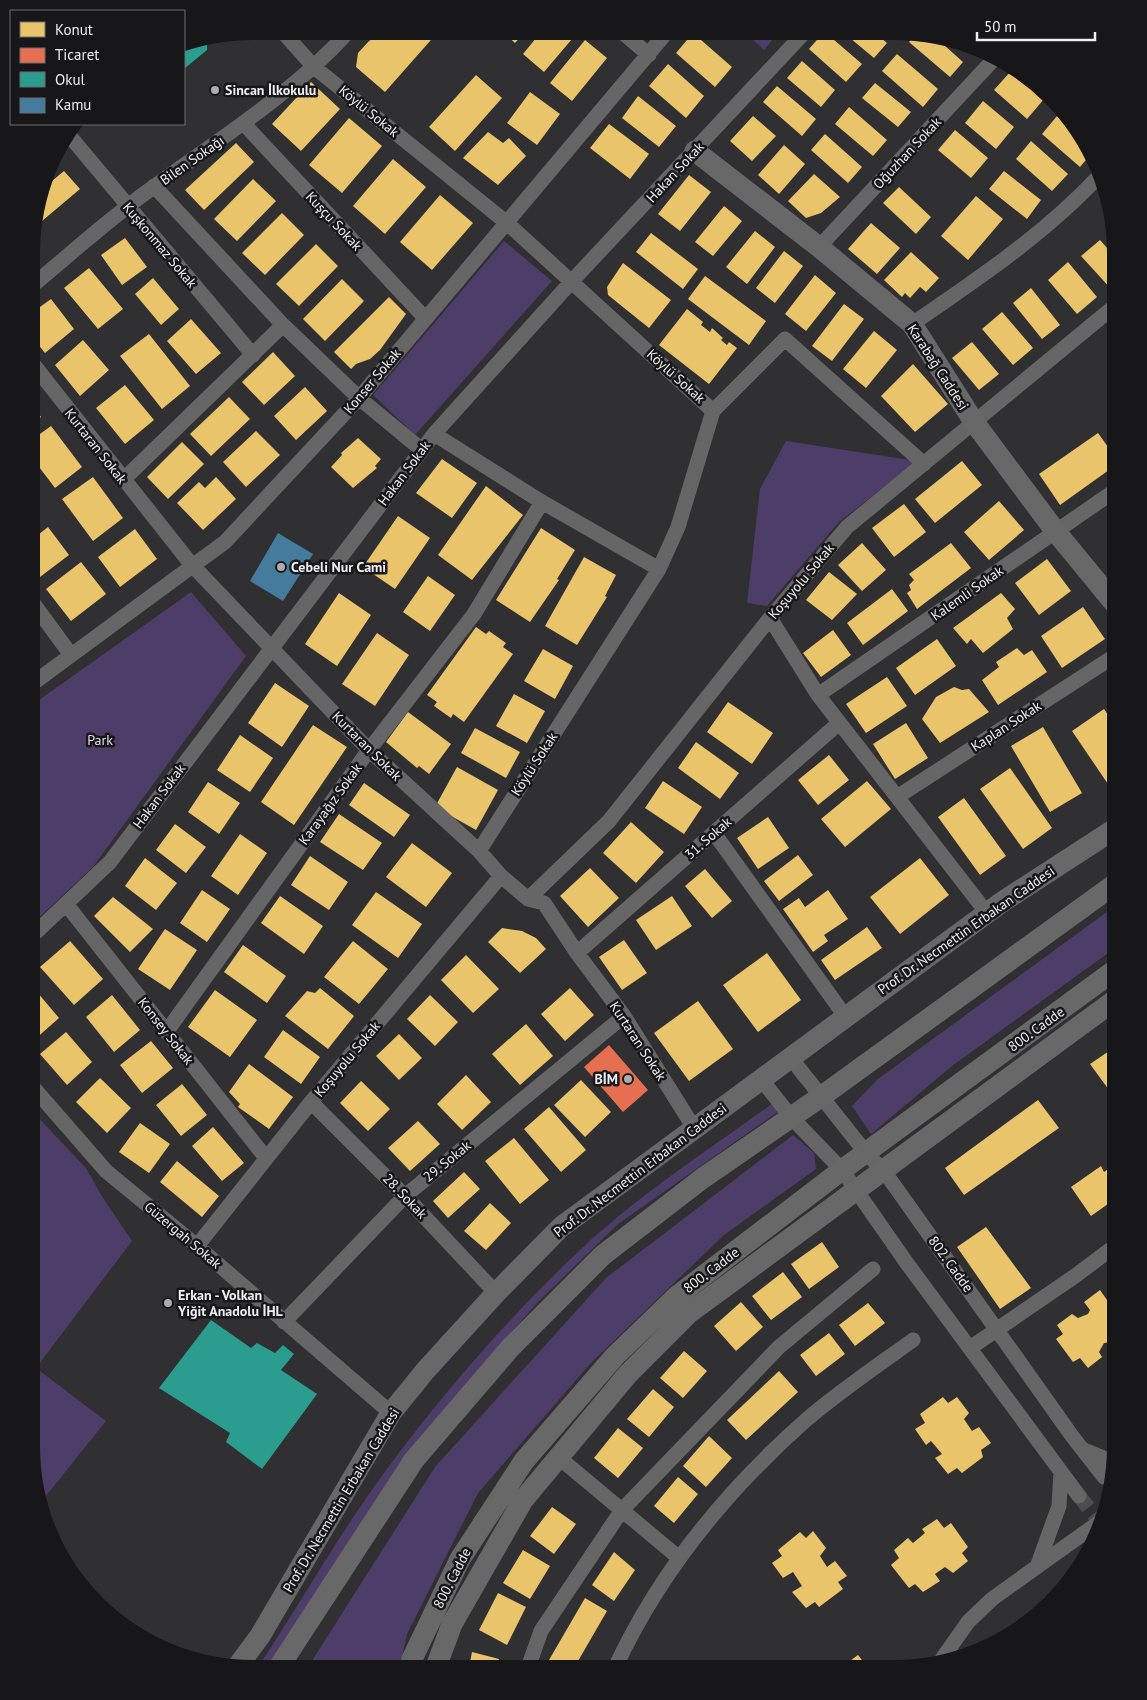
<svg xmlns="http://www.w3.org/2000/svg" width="1147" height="1700" font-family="'PT Sans',sans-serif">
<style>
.green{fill:#4d3d69}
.homes{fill:#e9c46a}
.shops{fill:#e76f51}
.schools{fill:#2a9d8f}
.public{fill:#457b9d}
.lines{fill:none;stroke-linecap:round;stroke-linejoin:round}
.street-tunnel{stroke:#4d4c4f;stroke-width:15;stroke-dasharray:15 8;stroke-linecap:butt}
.street{stroke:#666667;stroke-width:15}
.secondary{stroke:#686869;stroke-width:21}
.poi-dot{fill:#adacaf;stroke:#171719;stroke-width:2}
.labels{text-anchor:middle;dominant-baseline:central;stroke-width:5;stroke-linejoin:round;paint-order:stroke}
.poi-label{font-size:14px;font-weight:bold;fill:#f0eff3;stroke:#171719;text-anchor:start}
.street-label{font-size:14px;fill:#f0eff3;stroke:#171719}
.park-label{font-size:14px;fill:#e2dbf2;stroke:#171719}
</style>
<rect width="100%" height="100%" fill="#302f32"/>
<path class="green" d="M746 33H778L764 50Z
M504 241 552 281 415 435 373 395Z
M786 441 917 461 839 522 767 606 747 603 760 489Z
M191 592 246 656 93 867 32 924V705Z
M1115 906V948L952 1066 871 1134 852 1106 878 1079Z
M773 1103 779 1111 618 1224 538 1302 481 1366 269 1667H258C302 1601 340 1532 387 1469 444 1392 509 1317 579 1251 638 1195 707 1151 773 1103Z
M32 1111 86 1168 103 1198 132 1241 36 1368 106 1421 42 1501 31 1447Z
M793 1135 814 1153 816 1169 724 1235 591 1363 478 1493 407 1634 400 1667H308L435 1467 606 1278Z"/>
<path class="homes" d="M385 32H438L385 92 356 67 358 53 369 41Z
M503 32H525L515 43Z
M541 32H578L544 72 523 54Z
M693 33 732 67 715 87 676 53Z
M823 33H826L862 64 846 82 809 49Z
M844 33H875L887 43 874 58Z
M916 33 934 36 963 62 950 77 909 42Z
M585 40 607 58 572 101 550 83Z
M960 43 975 47 971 53Z
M897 54 938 89 923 107 882 71Z
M802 61 835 90 821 107 787 78Z
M668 64 704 96 686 118 649 86Z
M1011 71 1044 99 1027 119 994 90Z
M476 75 502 98 455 151 429 127Z
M311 82 340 109 301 151 272 124Z
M875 83 911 112 898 127 862 98Z
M777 86 816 119 802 136 763 102Z
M530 92 560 114 537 145 507 123Z
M638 96 676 126 659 147 622 118Z
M983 101 1014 127 996 149 965 123Z
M849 107 887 140 873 156 835 124Z
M753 116 776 136 752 161 730 141Z
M1057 116 1081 138 1091 154 1080 167 1042 134Z
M349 118 382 146 342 193 309 165Z
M609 124 649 154 630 179 590 148Z
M955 130 988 158 971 178 938 150Z
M488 132 503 143 509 138 526 156 498 185 463 158Z
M825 134 862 167 848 183 811 150Z
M1031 141 1068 174 1052 191 1016 159Z
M236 143 254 162 204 210 185 190Z
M784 145 805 164 779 194 758 175Z
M393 159 426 187 385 234 353 206Z
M64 171 80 189 42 221 36 215 46 186Z
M1004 171 1041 200 1027 219 989 189Z
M814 174 840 197 821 213 806 218 788 201Z
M689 175 711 192 680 231 658 214Z
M253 179 276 201 237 241 214 219Z
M899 187 931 217 916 234 883 203Z
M440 195 473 223 432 270 400 242Z
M976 196 1003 219 968 260 941 236Z
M724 206 742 221 713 256 695 242Z
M282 213 304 235 265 275 242 253Z
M871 223 900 248 877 274 848 249Z
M755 231 775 247 747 284 726 267Z
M651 233 698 269 683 289 636 252Z
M125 238 147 267 122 285 101 255Z
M1100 240 1116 258V287L1112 290 1081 256Z
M316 244 338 266 299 306 276 284Z
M784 251 803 266 775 303 756 288Z
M911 252 939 278 926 292 920 287 910 298 905 293 902 297 884 280Z
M1068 262 1097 297 1077 314 1048 280Z
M623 263 671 300 649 328 608 295 607 287Z
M89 268 123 309 98 329 64 288Z
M815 275 836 293 806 331 785 314Z
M705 276 766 321 749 345 688 299Z
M153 278 179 309 161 325 135 294Z
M342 279 364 301 325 341 303 319Z
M1031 288 1060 325 1042 339 1013 303Z
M389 297 406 314 380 350 370 359 356 364 351 369 334 352Z
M51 299 74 329 45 353 33 338V312Z
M844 304 864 319 832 361 812 346Z
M687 309 703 322 701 325 710 332 712 328 723 338 721 340 727 345 729 342 737 348 709 384 659 345Z
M1002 312 1033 348 1013 365 982 329Z
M191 319 221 353 196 374 167 341Z
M874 331 897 350 866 388 843 369Z
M149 334 190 386 162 409 120 356Z
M83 340 109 370 80 396 55 365Z
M972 342 999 374 979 390 952 358Z
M273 352 295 376 264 405 242 382Z
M913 364 948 404 915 432 881 396Z
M125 385 154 420 125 444 96 408Z
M305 387 327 411 296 440 274 416Z
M229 397 250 419 211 456 190 434Z
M33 405 41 417 33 423Z
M1116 418V432L1109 423Z
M51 426 82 467 55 488 33 459V439Z
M256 431 280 455 246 487 223 462Z
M1098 433 1116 458V465L1060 505 1039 474Z
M358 438 381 459 375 466 377 468 353 488 331 467 342 455 341 453Z
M182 442 204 464 168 499 147 477Z
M442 459 477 483 452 518 416 493Z
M962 461 982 485 935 523 915 499Z
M93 477 123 518 93 541 62 499Z
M216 477 236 499 203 530 177 503 199 482 205 488Z
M486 486 523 515 472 580 438 555Z
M999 501 1024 530 989 560 964 532Z
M904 504 926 532 894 557 872 528Z
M398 516 430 538 395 589 363 567Z
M48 527 69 555 36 580 33 576V539Z
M541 528 575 550 557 579 559 580 530 622 496 600Z
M135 529 157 559 120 587 98 557Z
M862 543 886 570 862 591 838 565Z
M951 543 971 568 917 609 907 593 911 590 909 585 914 580 909 574Z
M584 557 616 575 605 596 607 597 577 645 545 626Z
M1047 559 1071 591 1039 615 1015 583Z
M81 562 106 594 71 621 46 589Z
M829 572 857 594 832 620 806 600Z
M428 576 455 595 430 631 403 612Z
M892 589 908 611 863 645 847 623Z
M339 593 371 615 337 666 305 644Z
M1001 593 1015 609 1007 618 1013 629 983 653 971 639 967 644 953 628Z
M1083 607 1105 639 1062 668 1041 636Z
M476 627 486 634 489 631 506 643 503 647 513 654 464 722 453 714 451 718 434 706 437 702 427 695Z
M833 630 851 655 821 677 803 653Z
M377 633 409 655 375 706 342 684Z
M937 639 956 666 915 695 896 668Z
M1017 648 1024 655 1032 650 1047 672 998 705 982 680 999 667 996 662Z
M543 649 573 666 555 699 524 681Z
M887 677 907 706 866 733 846 704Z
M275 683 309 706 282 747 248 723Z
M954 687 962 690 969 689 989 712 940 743 922 719 936 697Z
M514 694 545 711 527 743 496 726Z
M728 702 773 733 752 764 707 732Z
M1104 709 1116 726V787L1112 790 1072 731Z
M408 712 451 744 429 774 419 766 417 768 386 742Z
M906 723 928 758 895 779 873 744Z
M313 725 347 747 294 825 261 802Z
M1043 727 1082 793 1050 812 1011 746Z
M475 728 520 752 506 778 461 753Z
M240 735 273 758 250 792 217 770Z
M696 742 739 773 720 799 678 768Z
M829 755 849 780 818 805 798 780Z
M457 767 498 790 476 830 435 807Z
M1010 768 1052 828 1023 849 980 789Z
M663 781 702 807 684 834 645 808Z
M867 781 891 809 845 847 821 819Z
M208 782 240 803 219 834 188 812Z
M364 783 410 815 394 837 349 805Z
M964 798 1006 856 980 875 938 817Z
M339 814 382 843 363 870 320 842Z
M768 817 789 848 758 869 737 838Z
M631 822 664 852 636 883 603 853Z
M175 824 206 847 186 873 156 850Z
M240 834 267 853 238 895 211 876Z
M412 843 452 873 426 907 386 877Z
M798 855 813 875 779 901 764 881Z
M310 856 348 882 329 910 291 885Z
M145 858 177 883 156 910 125 886Z
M920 858 949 895 900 934 870 897Z
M590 868 619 898 588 927 560 896Z
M705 869 732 901 712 918 685 886Z
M202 890 230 909 207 942 180 923Z
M828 890 848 919 824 935 828 941 813 952 783 909 799 898 805 907Z
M376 892 422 924 398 958 352 925Z
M280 896 323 926 304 954 261 923Z
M672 896 692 926 656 950 636 920Z
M113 897 153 929 130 952 94 916Z
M867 927 882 948 835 980 821 960Z
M502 928 522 931 536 938 546 949 520 973 488 942Z
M165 929 197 950 170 990 138 969Z
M624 940 647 973 622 990 599 957Z
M70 941 103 979 74 1005 40 967Z
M353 941 388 969 359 1004 324 977Z
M243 945 286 976 267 1003 224 972Z
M767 953 801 1000 758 1032 723 985Z
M466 955 499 989 473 1013 441 980Z
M32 986 59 1018 33 1041 32 1040Z
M320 988 354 1016 328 1049 285 1016 307 991 315 993Z
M570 988 594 1015 565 1041 541 1014Z
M215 990 257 1020 230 1057 188 1027Z
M112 995 140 1030 114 1052 86 1017Z
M430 995 458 1022 435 1046 407 1019Z
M698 1001 733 1049 689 1081 654 1033Z
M526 1024 553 1056 520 1085 492 1054Z
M283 1030 320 1057 301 1084 264 1057Z
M66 1032 92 1062 67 1085 40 1054Z
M399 1034 422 1058 399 1080 376 1056Z
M151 1041 173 1068 142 1093 120 1065Z
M1115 1047V1086L1109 1090 1090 1064Z
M249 1064 293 1097 269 1129 238 1107 240 1104 229 1092Z
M466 1075 491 1102 462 1130 437 1104Z
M100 1078 131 1108 107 1133 76 1102Z
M581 1080 611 1112 585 1137 554 1105Z
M361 1081 390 1109 368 1131 340 1103Z
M182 1084 207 1115 181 1136 156 1105Z
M1038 1100 1059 1128 964 1195 945 1168Z
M549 1107 586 1150 561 1172 524 1129Z
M418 1121 440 1144 410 1171 388 1148Z
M140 1123 170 1144 149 1173 119 1152Z
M213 1127 244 1163 222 1181 192 1146Z
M514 1138 549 1180 520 1204 485 1161Z
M177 1161 219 1196 202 1217 160 1182Z
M1115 1164V1199L1091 1216 1071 1187 1101 1166 1104 1172Z
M464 1172 480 1189 448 1218 433 1201Z
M490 1203 511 1223 486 1250 464 1231Z
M986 1227 1031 1288 1000 1309 957 1247Z
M822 1242 839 1267 809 1289 791 1264Z
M783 1272 802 1297 771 1320 752 1296Z
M1100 1290 1107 1300 1115 1294V1348L1111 1342 1104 1343 1099 1352 1102 1357 1088 1368 1080 1358 1073 1362 1056 1339 1063 1334 1057 1325 1072 1314 1078 1318 1088 1314 1090 1310 1084 1302Z
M741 1302 763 1327 736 1351 714 1326Z
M868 1303 885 1323 855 1346 839 1325Z
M829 1333 845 1354 816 1376 800 1355Z
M684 1351 707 1371 683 1398 660 1378Z
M779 1371 798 1392 746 1440 727 1420Z
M653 1389 674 1407 649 1437 627 1419Z
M943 1397 948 1403 957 1397 969 1413 964 1419 972 1431 979 1427 991 1443 981 1450 983 1457 962 1473 957 1468 948 1474 935 1458 942 1454 931 1441 926 1445 915 1429 925 1423 920 1414Z
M618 1428 643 1448 618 1478 594 1458Z
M709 1436 732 1458 706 1487 683 1466Z
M678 1477 698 1494 674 1523 654 1506Z
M552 1507 576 1524 554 1554 530 1536Z
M937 1519 944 1528 951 1523 968 1547 962 1553 968 1561 953 1573 945 1567 935 1574 940 1581 923 1592 915 1584 909 1588 891 1565 899 1558 894 1550 908 1538 913 1543 925 1533 922 1529Z
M813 1531 826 1548 820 1556 827 1567 835 1561 847 1576 838 1582 843 1589 819 1607 815 1602 806 1608 792 1592 802 1586 793 1572 783 1578 772 1563 782 1556 778 1550 800 1532 806 1538Z
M523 1550 550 1566 530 1599 503 1583Z
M614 1552 635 1570 614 1601 592 1585Z
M498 1593 526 1607 507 1645 479 1630Z
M585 1598 607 1611 574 1668H565L549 1660Z
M472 1652 499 1659 497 1668H469Z
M858 1655 869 1669H839Z"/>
<path class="shops" d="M609 1045 648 1090 623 1112 584 1067Z"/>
<path class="schools" d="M216 37 207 44V50L184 69V43Z
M211 1320 251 1348 257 1343 275 1353 283 1345 294 1354 281 1370 317 1394 262 1469 226 1442 230 1433 159 1388Z"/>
<path class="public" d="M278 533 313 554 283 601 250 581Z"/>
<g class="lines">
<path class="street-tunnel" d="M1079 1496 1101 1523"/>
<path class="street" d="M282 31 314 67 507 223 713 411 678 527 659 569 479 851
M622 32 649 55
M244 124 425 318
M68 134 253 355
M154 186 283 325 359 398 422 450
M819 247 995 58
M33 285C73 252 112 216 155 186 222 137 292 94 348 32
M912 324C978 279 1046 233 1100 175
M33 364 191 564 369 750 479 851 501 876 528 899 544 903 577 953 624 1016 694 1128
M713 411 785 339 924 464
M434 434 542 502 659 569
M123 480 283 325
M33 603 71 655
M770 618 818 695 987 913
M32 684 225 542 359 398 667 32
M818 695 1116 490
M897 797 1116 655
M714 833 845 1016
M528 899 609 821 770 618 847 527 1116 305
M66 904 266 1158
M32 936 110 862 434 434 572 281 804 33
M577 953 839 723
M167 1031 369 750 474 614 542 502
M790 1057 866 1153 884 1171 1072 1436 1104 1477
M761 1079 791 1117 842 1170 906 1262 1079 1496
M32 1086 106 1171 197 1246 391 1413
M311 1102 405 1196 496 1293
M197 1246 311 1102 501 876
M284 1322 405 1196 624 1016
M970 1348 1075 1276 1115 1246
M1084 1450 1115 1463
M557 1456 678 1557
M1037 1567 1059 1506 1061 1472
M942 1659 968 1622 992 1599 1101 1521
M528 1668 541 1631 622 1510 779 1347 873 1269
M615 1668C659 1573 728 1489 806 1420 840 1391 877 1366 913 1340"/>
<path class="secondary" d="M695 151 819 247 912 324 974 422 1056 532 1116 605
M237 1667 260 1636 391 1413 425 1371 496 1293 561 1227 1002 902 1116 828
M279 1667 414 1460 510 1348 603 1255 703 1178 822 1096 1115 884
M411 1667 412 1659 460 1559 524 1461 615 1356 677 1296 842 1170 1115 970
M436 1667 452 1624 523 1500 628 1374 689 1313 1115 1000"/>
</g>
<g class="poi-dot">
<circle cx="215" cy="90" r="5"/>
<circle cx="281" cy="567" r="5"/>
<circle cx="628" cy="1079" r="5"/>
<circle cx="168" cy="1303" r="5"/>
</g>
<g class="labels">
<g class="poi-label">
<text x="225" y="90">Sincan İlkokulu</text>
<text x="291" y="567">Cebeli Nur Cami</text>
<text x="618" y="1079" text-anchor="end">BİM</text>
<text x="178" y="1295">Erkan - Volkan<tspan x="178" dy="16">Yiğit Anadolu İHL</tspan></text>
</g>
<g class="street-label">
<text transform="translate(369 111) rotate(39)">Köylü Sokak</text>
<text transform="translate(907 153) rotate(-47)">Oğuzhan Sokak</text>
<text transform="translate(192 160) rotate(-35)">Bilen Sokağı</text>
<text transform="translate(675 172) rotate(-47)">Hakan Sokak</text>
<text transform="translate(334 221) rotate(47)">Kuşçu Sokak</text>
<text transform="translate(160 245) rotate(50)">Kuşkonmaz Sokak</text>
<text transform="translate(938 367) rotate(57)">Karabağ Caddesi</text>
<text transform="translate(676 376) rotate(42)">Köylü Sokak</text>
<text transform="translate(372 381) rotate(-50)">Konser Sokak</text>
<text transform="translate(96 446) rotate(52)">Kurtaran Sokak</text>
<text transform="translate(404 473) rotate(-53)">Hakan Sokak</text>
<text transform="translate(801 581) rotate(-50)">Koşuyolu Sokak</text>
<text transform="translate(967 593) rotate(-35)">Kalemli Sokak</text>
<text transform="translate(1006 726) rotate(-33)">Kaplan Sokak</text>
<text transform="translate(367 746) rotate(45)">Kurtaran Sokak</text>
<text transform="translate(534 764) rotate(-57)">Köylü Sokak</text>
<text transform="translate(159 796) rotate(-53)">Hakan Sokak</text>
<text transform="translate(330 804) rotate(-54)">Karayağız Sokak</text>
<text transform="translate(708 838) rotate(-41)">31. Sokak</text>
<text transform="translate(966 930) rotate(-35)">Prof. Dr. Necmettin Erbakan Caddesi</text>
<text transform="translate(1036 1029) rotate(-36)">800. Cadde</text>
<text transform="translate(166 1031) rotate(52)">Konsey Sokak</text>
<text transform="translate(638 1041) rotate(57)">Kurtaran Sokak</text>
<text transform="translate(347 1059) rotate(-50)">Koşuyolu Sokak</text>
<text transform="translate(447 1161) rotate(-39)">29. Sokak</text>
<text transform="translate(640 1170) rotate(-37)">Prof. Dr. Necmettin Erbakan Caddesi</text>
<text transform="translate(405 1196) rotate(46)">28. Sokak</text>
<text transform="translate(183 1235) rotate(40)">Güzergah Sokak</text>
<text transform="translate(951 1264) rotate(54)">802. Cadde</text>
<text transform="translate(711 1270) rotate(-37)">800. Cadde</text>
<text transform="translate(341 1500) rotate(-59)">Prof. Dr. Necmettin Erbakan Caddesi</text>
<text transform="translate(452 1578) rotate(-63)">800. Cadde</text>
</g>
<g class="park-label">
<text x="100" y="740">Park</text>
</g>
</g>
<path d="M0 0H1147V1700H0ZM253 40H894A213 213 0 0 1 1107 253V1447A213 213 0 0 1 894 1660H253A213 213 0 0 1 40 1447V253A213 213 0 0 1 253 40Z" fill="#171719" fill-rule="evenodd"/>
<rect x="10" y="10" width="175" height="115" fill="#171719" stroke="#6e6d70"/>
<rect x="20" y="22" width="25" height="15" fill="#e9c46a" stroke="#6e6d70"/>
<text x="55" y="35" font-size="15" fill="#f0eff3">Konut</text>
<rect x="20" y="48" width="25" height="15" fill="#e76f51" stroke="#6e6d70"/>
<text x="55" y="60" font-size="15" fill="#f0eff3">Ticaret</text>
<rect x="20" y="72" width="25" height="15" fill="#2a9d8f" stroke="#6e6d70"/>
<text x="55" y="85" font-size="15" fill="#f0eff3">Okul</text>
<rect x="20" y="98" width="25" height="15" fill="#457b9d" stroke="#6e6d70"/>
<text x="55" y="110" font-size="15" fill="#f0eff3">Kamu</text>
<path d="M977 32v8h118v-8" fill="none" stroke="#f0eff3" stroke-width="2.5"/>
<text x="984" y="32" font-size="15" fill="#f0eff3" stroke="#171719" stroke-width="4" paint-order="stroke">50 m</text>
</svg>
